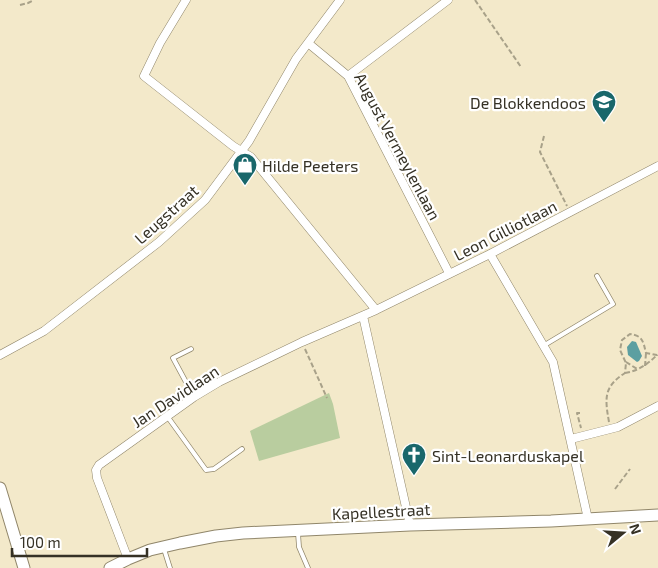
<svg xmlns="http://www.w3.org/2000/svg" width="658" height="568" font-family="'Exo 2',sans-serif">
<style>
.green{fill:#b9cd9f}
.water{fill:#5c9fa1}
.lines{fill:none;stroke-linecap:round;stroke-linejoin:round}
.lane-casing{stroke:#90866a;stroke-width:5.5}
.street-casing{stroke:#90866a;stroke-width:9}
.secondary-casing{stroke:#90866a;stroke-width:13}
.path{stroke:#a8a189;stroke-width:2;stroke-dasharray:5 2.5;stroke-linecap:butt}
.lane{stroke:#fff;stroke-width:4}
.street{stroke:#fff;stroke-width:8}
.secondary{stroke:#fff;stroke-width:11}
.labels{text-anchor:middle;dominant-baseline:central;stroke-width:4.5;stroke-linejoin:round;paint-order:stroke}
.poi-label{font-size:16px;fill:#353125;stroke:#fff;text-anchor:start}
.street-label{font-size:16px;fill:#353125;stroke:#fff}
</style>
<rect width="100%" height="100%" fill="#f3e9ca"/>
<path class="green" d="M329 393 333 404 340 438 259 461 250 431Z"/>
<path class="water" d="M632 341 636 342 642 356 639 361 637 362 628 355 627 347Z"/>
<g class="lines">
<defs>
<path id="lane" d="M543 346 613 304 597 276
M191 349 173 358 194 397
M167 416 206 470 214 469 242 449
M298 533 299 547 308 568
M164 549 170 568"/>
<path id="street" d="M186 0 160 43 144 76 233 146 251 157 376 310
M308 43 348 76 449 273
M348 76 448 0
M490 254 553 362 588 519
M363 316 410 525
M0 355 44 331 159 242 205 200 249 141 296 59 340 0
M571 439 618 427 658 406
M128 559 97 478 96 470 99 465 194 397 219 382 302 342 376 310 490 254 658 166"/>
<path id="secondary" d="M0 488 24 568
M110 568 128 559 150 550 180 543 216 536 243 533 410 525 551 521 658 515"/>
</defs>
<use href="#lane" class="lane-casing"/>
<use href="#street" class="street-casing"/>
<use href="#secondary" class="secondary-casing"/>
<path class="path" d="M475 0 521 67
M20 5 28 3 34 0
M544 136 540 152 567 206
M305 349 327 398
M626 362 637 369
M645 366 646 353
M625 373C638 371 648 364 657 355
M580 413H577L581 428
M609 422C605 399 603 387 625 373L626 363 620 350 622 340 630 334C643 336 643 341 646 353L657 355 658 354
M615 489 630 469"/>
<use href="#lane" class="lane"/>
<use href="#street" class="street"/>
<use href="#secondary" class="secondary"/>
</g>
<defs>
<symbol id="school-pin" viewBox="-11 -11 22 30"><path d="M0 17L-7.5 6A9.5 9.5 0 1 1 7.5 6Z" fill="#19676b" stroke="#fff"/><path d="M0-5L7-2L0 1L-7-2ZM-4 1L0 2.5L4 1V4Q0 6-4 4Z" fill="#fff"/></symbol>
<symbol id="shop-pin" viewBox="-11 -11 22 30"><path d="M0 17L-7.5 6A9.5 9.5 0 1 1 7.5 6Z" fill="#19676b" stroke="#fff"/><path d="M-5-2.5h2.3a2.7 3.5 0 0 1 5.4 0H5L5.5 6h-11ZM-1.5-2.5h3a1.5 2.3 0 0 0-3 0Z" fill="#fff"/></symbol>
<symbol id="church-pin" viewBox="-11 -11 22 30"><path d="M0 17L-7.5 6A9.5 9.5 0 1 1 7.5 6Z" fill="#19676b" stroke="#fff"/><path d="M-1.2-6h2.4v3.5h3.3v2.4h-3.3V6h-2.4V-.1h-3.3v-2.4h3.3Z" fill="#fff"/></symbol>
</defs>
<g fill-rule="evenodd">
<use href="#school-pin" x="590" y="88" width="28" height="38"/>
<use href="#shop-pin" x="231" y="151" width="28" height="38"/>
<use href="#church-pin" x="400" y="441" width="28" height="38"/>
</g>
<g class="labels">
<g class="poi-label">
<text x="586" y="102" text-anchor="end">De Blokkendoos</text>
<text x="262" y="165">Hilde Peeters</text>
<text x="432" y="455">Sint-Leonarduskapel</text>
</g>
<g class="street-label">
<text transform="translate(398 146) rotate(62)">August Vermeylenlaan</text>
<text transform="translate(166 214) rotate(-42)">Leugstraat</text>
<text transform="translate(505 230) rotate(-27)">Leon Gilliotlaan</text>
<text transform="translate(175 396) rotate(-33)">Jan Davidlaan</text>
<text transform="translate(381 511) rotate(-3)">Kapellestraat</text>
</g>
</g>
<g transform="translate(623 533) rotate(72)" stroke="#ffffff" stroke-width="4" paint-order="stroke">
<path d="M0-4L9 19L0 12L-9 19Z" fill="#353125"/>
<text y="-8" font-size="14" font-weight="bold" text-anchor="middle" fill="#353125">N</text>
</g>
<path d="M12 548v8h135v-8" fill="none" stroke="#353125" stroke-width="2.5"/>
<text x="20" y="548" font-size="15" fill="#353125" stroke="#ffffff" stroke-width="4" paint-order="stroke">100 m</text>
</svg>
